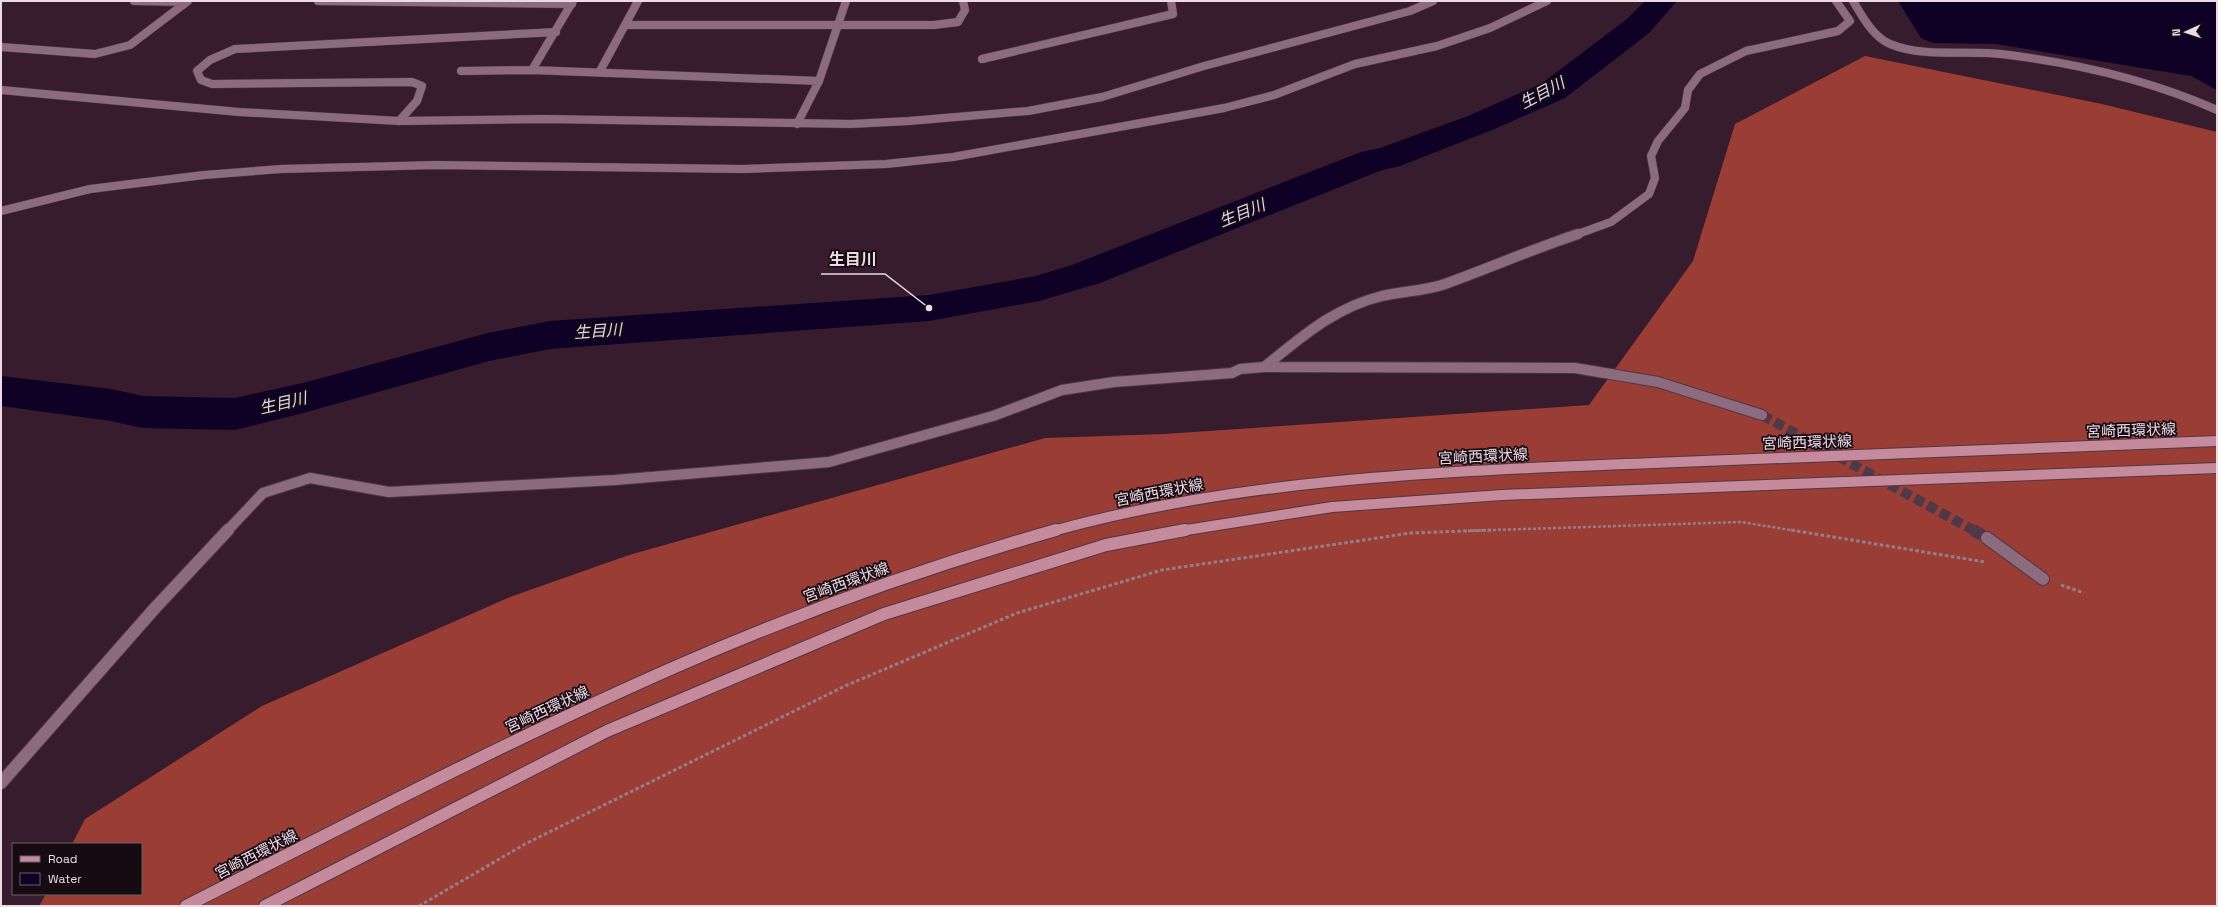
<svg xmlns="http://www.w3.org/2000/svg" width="2218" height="907" font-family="'Space Grotesk','Noto Sans JP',sans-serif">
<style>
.forest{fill:#9a3d35}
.water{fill:#0f0126}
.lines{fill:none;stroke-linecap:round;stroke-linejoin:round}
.river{fill:#0f0126;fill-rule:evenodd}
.street-tunnel-far1{stroke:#513849;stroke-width:10;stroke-dasharray:10 4.5;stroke-linecap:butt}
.street-tunnel{stroke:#513849;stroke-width:12;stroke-dasharray:12 6;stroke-linecap:butt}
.street-far2-casing{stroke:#4f3847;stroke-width:9}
.street-far1-casing{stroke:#4f3847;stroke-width:12}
.street-casing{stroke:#4f3847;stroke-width:14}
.secondary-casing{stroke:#4f3847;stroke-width:9}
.primary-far1-casing{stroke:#4f3847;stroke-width:12}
.primary-casing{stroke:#4f3847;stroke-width:14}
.path-far1{stroke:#947e8c;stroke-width:2.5;stroke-dasharray:3 2;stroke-linecap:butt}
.path{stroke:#947e8c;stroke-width:3;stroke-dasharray:3.5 2.5;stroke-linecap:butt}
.street-far2{stroke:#8c6b7f;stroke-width:8}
.street-far1{stroke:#8c6b7f;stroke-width:10}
.street{stroke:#8c6b7f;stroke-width:12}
.secondary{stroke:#8c6b7f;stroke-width:8}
.primary-far1{stroke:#c58a9c;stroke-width:10}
.primary{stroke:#c58a9c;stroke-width:12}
.labels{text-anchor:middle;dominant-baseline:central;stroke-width:3.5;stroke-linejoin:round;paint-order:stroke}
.street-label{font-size:15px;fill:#ecdae5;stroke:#170b12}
.water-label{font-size:16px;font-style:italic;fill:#dfdaf1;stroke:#170b12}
.leader{fill:none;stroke:#ecdae5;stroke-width:1.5}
.callout-dot{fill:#ecdae5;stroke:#170b12;stroke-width:1.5}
.callout-label{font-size:16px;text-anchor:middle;font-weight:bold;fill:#ecdae5;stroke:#170b12;stroke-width:3.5;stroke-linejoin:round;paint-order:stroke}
</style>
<rect width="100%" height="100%" fill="#361c2d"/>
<path class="forest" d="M1865 56 2102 104 2217 132V906H39L46 894H141V844H72L85 819 262 706 510 597 629 555 1045 438 1164 434 1589 405 1693 261 1735 124Z"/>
<path class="water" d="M1898 1H2217V90L2191 76 1996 44 1933 43 1921 38Z"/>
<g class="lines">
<path class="river" d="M1645 1H1677L1649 33 1565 98 1492 130 1400 166 1382 170 1100 283 1039 301 929 321 550 349 489 361 303 413 235 430 143 428 111 421 1 406V376L111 389 143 396 235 398 303 383 488 333 550 321 929 295 1036 276 1072 265 1361 152 1380 148 1468 116 1541 84 1627 19Z"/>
<path class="street-tunnel-far1" d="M1762 415 1975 531"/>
<path class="street-tunnel" d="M1973 530 1987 538"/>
<defs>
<path id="street-far2" d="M134 1 185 2
M318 1 572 4
M573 1 532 70 819 81
M1853 1C1862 16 1873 37 1890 44 1924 58 1965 50 2001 54 2076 63 2148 79 2217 110
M625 25H934L958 22 965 10 963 1
M1 47 95 54 130 45 188 1
M982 59 1173 14 1171 1
M461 71 532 70
M600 71 638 1
M399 121 417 101 422 86 412 82 212 84 201 80 197 71 210 60 235 49 556 32
M797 124 819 81 846 1
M1 211 90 189 204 175 281 169 436 165 743 169 886 164 953 157 1224 108 1274 95 1355 64 1437 46 1490 28 1547 1
M1575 235 1611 222 1649 194 1655 178 1651 156 1658 141 1685 108 1688 90 1700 74 1746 51 1838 31 1850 21 1836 1"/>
<path id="street-far1" d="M1264 367C1302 337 1333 308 1382 296 1402 291 1425 291 1445 284 1489 268 1533 249 1578 234
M227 531 263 493 310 478 389 492 615 480 829 462 993 416 1062 390 1114 382 1232 373 1240 369 1264 367 1575 368 1658 382 1762 415"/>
<path id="street" d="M1987 538 2043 579
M1 783 155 608 228 530"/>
<path id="secondary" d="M1 90 239 112 399 121 544 119 851 124 909 121 1028 111 1102 97 1204 66 1410 11 1433 1"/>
<path id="primary-far1" d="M1053 531C1247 477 1453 471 1653 463 1841 456 2029 448 2217 441
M1180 531 1332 507 1502 495 2217 468"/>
<path id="primary" d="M186 906C348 824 509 740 675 667 798 613 926 567 1056 530
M265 906 607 731 884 614 1106 545 1185 530"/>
</defs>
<use href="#street-far2" class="street-far2-casing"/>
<use href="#street-far1" class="street-far1-casing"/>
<use href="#street" class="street-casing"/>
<use href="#secondary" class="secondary-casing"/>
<use href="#primary-far1" class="primary-far1-casing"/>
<use href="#primary" class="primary-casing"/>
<path class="path-far1" d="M1463 531 1741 522 1797 531"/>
<path class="path" d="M1791 530 1985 562
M2061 585 2084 593
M419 906 525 844 845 686 1017 613 1162 570 1411 533 1493 530"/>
<use href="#street-far2" class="street-far2"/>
<use href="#street-far1" class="street-far1"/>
<use href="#street" class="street"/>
<use href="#secondary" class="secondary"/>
<use href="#primary-far1" class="primary-far1"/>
<use href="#primary" class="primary"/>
</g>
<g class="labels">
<g class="street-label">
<text transform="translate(2131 430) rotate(-2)">宮崎西環状線</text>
<text transform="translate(1807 442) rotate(-2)">宮崎西環状線</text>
<text transform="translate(1483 456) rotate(-3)">宮崎西環状線</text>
<text transform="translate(1159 492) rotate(-11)">宮崎西環状線</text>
<text transform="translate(846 582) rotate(-20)">宮崎西環状線</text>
<text transform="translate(547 709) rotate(-25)">宮崎西環状線</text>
<text transform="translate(256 854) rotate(-27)">宮崎西環状線</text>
</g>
<g class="water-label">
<text transform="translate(1542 93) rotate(-28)">生目川</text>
<text transform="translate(1242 213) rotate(-22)">生目川</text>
<text transform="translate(598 331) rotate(-4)">生目川</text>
<text transform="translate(283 403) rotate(-13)">生目川</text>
</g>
</g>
<path class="leader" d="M929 308L885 274H821"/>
<circle class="callout-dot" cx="929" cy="308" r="4"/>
<g class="callout-label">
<text x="853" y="265">生目川</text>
</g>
<rect width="2218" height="907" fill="none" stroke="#ecdae5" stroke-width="4"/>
<rect x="12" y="843" width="130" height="52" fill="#170b12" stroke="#6c5e66"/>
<rect x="20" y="856" width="20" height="6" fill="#c58a9c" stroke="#6c5e66"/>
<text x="48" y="863" font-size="12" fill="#ecdae5">Road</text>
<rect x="20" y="873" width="20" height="12" fill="#0f0126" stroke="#6c5e66"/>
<text x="48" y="883" font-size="12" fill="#ecdae5">Water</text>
<g transform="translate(2186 32) rotate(267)" stroke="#170b12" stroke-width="3" paint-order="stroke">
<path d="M0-3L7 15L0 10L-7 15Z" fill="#ecdae5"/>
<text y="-6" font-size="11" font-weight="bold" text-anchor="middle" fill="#ecdae5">N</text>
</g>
</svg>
